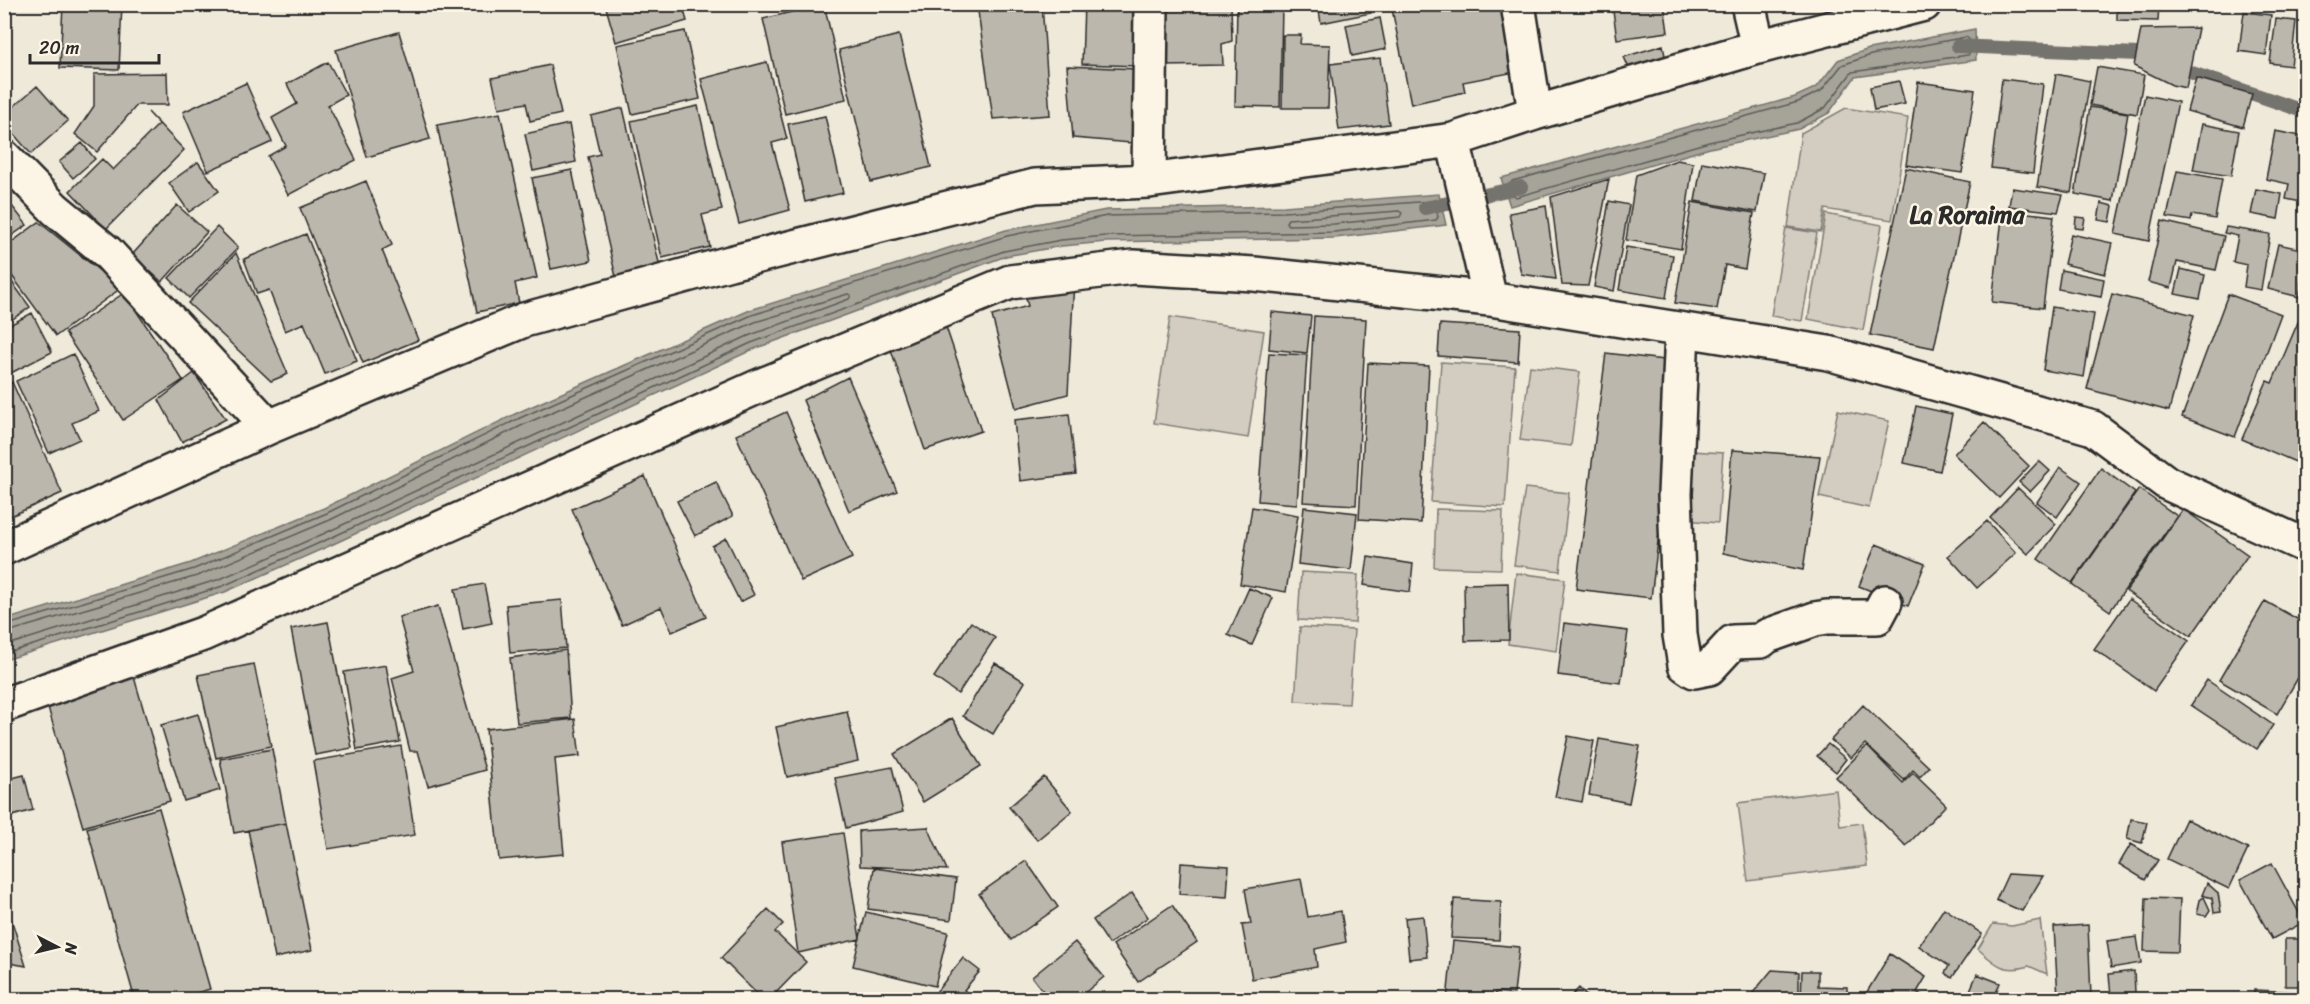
<svg xmlns="http://www.w3.org/2000/svg" width="2310" height="1004" font-family="Sriracha,sans-serif">
<style>
.green{fill:#d2cdc0;stroke:#7e7c76;stroke-width:1.5}
.water{fill:#a6a399;stroke:#75736d;stroke-width:1.5}
.lines{fill:none;stroke-linecap:round;stroke-linejoin:round}
.shore{stroke:#5c5b57;stroke-width:1.5}
.stream{stroke:#75736d;stroke-width:14}
.building{fill:#bcb7ac;stroke:#2b2b2b;stroke-width:1.5}
.street-casing{stroke:#2b2b2b;stroke-width:38}
.street{stroke:#fcf5e5;stroke-width:33}
.labels{text-anchor:middle;dominant-baseline:central;stroke-width:5;stroke-linejoin:round;paint-order:stroke}
.district-label{font-size:24px;font-weight:bold;fill:#2b2b2b;stroke:#fcf5e5}
</style>
<rect width="100%" height="100%" fill="#efe9da"/>
<filter id="ink" filterUnits="userSpaceOnUse"><feTurbulence type="fractalNoise" baseFrequency=".0167" numOctaves="2"/><feDisplacementMap in="SourceGraphic" scale="12" xChannelSelector="R" yChannelSelector="G"/><feConvolveMatrix kernelMatrix="1 2 1 2 8 2 1 2 1" color-interpolation-filters="sRGB"/></filter>
<g filter="url(#ink)">
<path class="green" d="M1846 108 1908 118 1892 220 1825 209 1821 232 1788 227 1801 133Z
M1826 214 1882 225 1863 330 1808 319Z
M1786 228 1817 233 1802 321 1771 316Z
M1170 317 1264 331 1248 438 1154 423Z
M1441 362 1515 367 1505 507 1431 502Z
M1530 366 1580 372 1571 446 1520 440Z
M1838 410 1889 421 1869 508 1819 497Z
M1691 451 1723 453 1718 523 1686 520Z
M1525 488 1569 493 1560 571 1514 565Z
M1436 509 1503 511 1501 569 1434 567Z
M1301 572 1358 575 1355 623 1298 620Z
M1516 573 1565 579 1556 651 1508 644Z
M1300 627 1354 630 1349 704 1295 701Z
M1836 790 1840 826 1862 823 1867 866 1748 881 1738 803Z
M2040 920 2047 974 2029 966C2005 974 1996 965 1978 949L1993 924 2012 926Z"/>
<path class="water" d="M1975 29 1976 60 1855 77 1829 113 1799 129 1710 148 1510 206 1501 178 1795 97 1817 87 1838 60 1869 49Z
M1439 194 1446 225 1335 238 1106 242 1062 246 1006 256 754 349 329 546 225 592 5 660V620L191 563 324 508 519 412 750 310 1006 230 1106 210 1284 206Z"/>
<g class="lines">
<path class="shore" d="M1966 37 1969 39 1970 53 1968 55 1852 72 1825 108 1797 123 1709 142 1516 197 1513 195 1510 185 1512 181 1798 102 1821 91 1842 65 1871 55Z
M1399 211 1402 213 1400 217 1334 224 1288 225 1286 222 1288 219Z
M4 626 194 569 327 513 522 417 752 315 1007 236 1107 216 1284 212 1432 201 1435 203 1438 217 1436 220 1334 232 1106 236 1061 240 1004 251 751 343 326 540 223 586 4 654
M4 633 197 576 330 520 525 424 755 322 848 294 851 295 849 299 748 336 323 534 220 579 4 646"/>
<path class="stream" d="M1958 46 2138 54 2154 59
M2172 66 2306 112
M1425 208 1521 187"/>
</g>
<path class="building" d="M63 4H122L119 70 60 68Z
M605 4H682L687 21 616 42Z
M824 4 846 99 785 114 763 19Z
M977 4H1042L1050 115 993 119Z
M1084 4 1141 6 1138 66 1082 64Z
M1163 4H1231L1232 41 1222 44 1223 65 1164 66Z
M1237 4 1282 5 1280 107 1235 106Z
M1318 4H1370L1371 13 1321 23Z
M1391 4H1501L1515 72 1463 82 1465 92 1411 104Z
M1612 4H1664L1668 32 1617 39Z
M2117 4H2159L2158 21 2117 20Z
M2244 12 2271 15 2266 55 2239 51Z
M1380 18 1386 49 1352 56 1346 25Z
M2276 19 2296 21 2291 66 2270 63Z
M2198 28 2186 88 2172 85 2134 66 2141 29Z
M685 31 700 99 632 114 617 45Z
M399 32 430 139 367 157 336 50Z
M899 35 931 167 871 182 839 50Z
M1283 35H1301L1300 44 1330 45 1328 108H1282Z
M2306 37V73L2298 71Z
M1663 45 1665 56 1629 68 1624 57Z
M1380 58 1389 124 1339 130 1330 64Z
M328 62 346 95 328 105 356 160 288 195 268 156 286 146 272 118 297 104 287 84Z
M767 62 787 139 772 143 790 210 739 224 701 79Z
M550 65 561 114 530 121 526 103 499 108 492 78Z
M1067 66 1137 69 1131 143 1073 138Z
M2097 67 2144 75 2137 114 2090 105Z
M167 73 168 105H137L97 152 75 134 94 106V74Z
M2056 74 2090 81 2071 193 2037 187Z
M2196 78 2252 94 2243 127 2187 111Z
M2002 79 2043 84 2033 173 1991 168Z
M1899 81 1905 104 1874 110 1870 87Z
M1918 82 1975 90 1962 173 1906 165Z
M246 83 272 142 208 171 183 112Z
M37 86 68 121 31 154 4 123V115Z
M2145 95 2178 102 2149 241 2115 234Z
M698 106 722 210 702 215 710 247 662 258 631 121Z
M2090 107 2128 113 2113 201 2075 194Z
M623 108 660 267 616 277 588 157 600 154 591 116Z
M148 112 184 150 106 229 70 191 102 159 113 170 159 124Z
M500 113 537 278 515 283 519 303 477 312 437 125Z
M825 116 843 193 805 202 788 124Z
M569 124 576 162 533 171 525 134Z
M2202 124 2239 131 2231 176 2193 170Z
M2275 131 2306 137V203L2286 199 2289 184 2266 179Z
M82 143 95 159 73 178 59 162Z
M1677 160 1693 163 1681 249 1626 240 1636 175Z
M198 162 219 191 189 212 169 183Z
M1702 162 1764 173 1757 212 1695 201Z
M1906 168 1970 182 1934 348 1870 335Z
M572 170 591 261 551 269 532 178Z
M2177 171 2222 179 2215 219 2192 215 2191 221 2167 217Z
M1609 179 1588 286 1562 285 1551 197Z
M366 181 392 245 382 250 418 340 363 363 300 208Z
M2012 188 2063 195 2058 212 2009 206Z
M2256 189 2282 194 2278 219 2251 214Z
M4 196 27 225 4 241Z
M1609 201 1629 205 1614 291 1594 287Z
M1692 202 1754 213 1745 269 1725 265 1717 309 1675 303Z
M2101 203 2113 206 2110 222 2098 220Z
M177 205 207 232 162 282 132 255Z
M1546 206 1556 279 1521 274 1509 213Z
M2003 210 2054 216 2043 308 1992 302Z
M2076 217 2085 218 2083 229 2075 228Z
M2162 221 2224 236 2216 270 2177 262 2171 288 2148 282Z
M39 222 121 288 56 336 4 265V248Z
M217 227 238 248 189 298 169 278Z
M2226 227 2270 234 2261 290 2244 287 2247 265 2233 262 2238 236 2224 233Z
M306 234 357 361 325 374 304 323 285 331 269 290 257 294 244 259Z
M2071 234 2112 243 2105 274 2064 264Z
M2278 244 2306 250V265L2299 297 2268 289Z
M1626 247 1673 255 1666 298 1619 290Z
M236 253 288 374 271 381 188 303Z
M2181 269 2205 275 2200 299 2175 294Z
M2061 270 2104 279 2101 297 2058 289Z
M4 271 30 307 7 323 4 319Z
M1074 280 1068 394 1016 408 992 316 1028 306 1024 291Z
M124 293 183 380 123 420 65 333Z
M2112 294 2194 315 2169 411 2087 389Z
M2228 294 2281 314 2235 437 2182 417Z
M2052 307 2094 314 2084 377 2043 370Z
M1272 312 1311 316 1307 353 1269 349Z
M32 313 52 352 7 375 4 371V328Z
M1314 316 1366 319 1356 505 1303 502Z
M2299 320 2306 322V447L2298 463 2242 439 2267 381 2272 383Z
M1440 324 1520 329 1518 362 1438 356Z
M946 327 981 431 925 450 890 347Z
M1269 353 1307 355 1297 504 1258 501Z
M1606 353 1680 362 1651 598 1576 589Z
M73 354 99 411 72 423 80 439 49 453 16 381Z
M1368 363 1429 366 1421 523 1359 519Z
M194 373 226 419 182 442 159 400Z
M848 377 897 491 849 511 803 400Z
M12 382 62 493 4 519V386Z
M1916 406 1952 414 1940 471 1904 463Z
M786 412 852 558 801 581 736 435Z
M1069 414 1076 474 1020 481 1014 420Z
M1984 422 2029 466 1999 498 1954 454Z
M1732 450 1820 456 1803 570 1723 553Z
M2039 461 2050 471 2030 492 2019 482Z
M2060 467 2081 482 2057 517 2037 502Z
M2101 468 2135 493 2072 583 2038 559Z
M645 476 706 617 672 632 661 607 622 625 572 509Z
M716 482 733 516 695 536 677 501Z
M2018 488 2056 524 2028 554 1990 518Z
M2139 489 2177 516 2110 611 2072 584Z
M1252 507 1298 515 1286 592 1240 584Z
M1304 507 1357 513 1351 570 1298 564Z
M2183 509 2248 555 2191 636 2126 591Z
M1987 521 2016 553 1977 588 1948 556Z
M726 538 754 595 740 602 712 546Z
M1876 544 1925 564 1908 606 1859 586Z
M1368 557 1413 564 1410 592 1364 585Z
M1508 583 1509 640 1465 641 1464 584Z
M484 584 492 623 463 629 455 589Z
M1249 588 1273 598 1252 645 1228 635Z
M2129 599 2189 641 2154 691 2094 649Z
M562 600 566 648 510 653 506 605Z
M2265 601 2306 624V664L2277 714 2219 680Z
M438 606 485 770 428 786 418 751H410L392 678 414 671 399 617Z
M328 622 352 748 315 755 291 629Z
M971 622 995 638 958 694 934 677Z
M1564 623 1628 631 1621 683 1558 675Z
M566 650 571 718 517 723 510 658Z
M995 663 1025 682 993 734 963 716Z
M254 664 271 746 216 758 198 675Z
M386 665 400 742 357 750 344 672Z
M134 677 170 801 83 827 47 704Z
M2207 680 2273 725 2257 749 2191 705Z
M1863 705 1929 767 1920 777 1913 770 1904 780 1865 744 1851 758 1831 740Z
M847 711 858 761 787 777 776 727Z
M198 714 220 790 184 801 161 725Z
M952 718 981 766 923 802 894 754Z
M575 719 580 756 555 759 564 854 499 860 486 729Z
M1568 736 1594 741 1582 802 1555 797Z
M1599 739 1640 746 1629 803 1589 795Z
M1828 744 1846 759 1836 772 1817 756Z
M401 746 415 835 328 849 313 761Z
M1867 746 1903 783 1913 773 1946 805 1906 846 1836 777Z
M272 749 286 823 234 833 220 759Z
M892 767 903 812 846 828 835 778Z
M24 775 33 810 9 817 4 800V780Z
M1044 777 1072 811 1037 840 1009 807Z
M159 808 210 989 173 1000H135L87 828Z
M2131 819 2147 822 2142 843 2127 839Z
M2186 819 2248 849 2229 889 2167 859Z
M286 823 312 950 275 958 248 830Z
M928 827 947 870 860 866 859 831Z
M843 833 860 939 798 953 782 842Z
M2131 844 2158 860 2145 880 2119 864Z
M1026 861 1058 907 1011 940 979 894Z
M1181 863 1229 866 1227 897 1179 894Z
M2272 863 2304 922 2272 939 2240 880Z
M874 868 956 879 951 920 868 909Z
M2008 874 2043 876 2022 911 1996 900Z
M1301 879 1308 917 1341 911 1346 942 1315 949 1317 967 1252 979 1242 925 1251 924 1245 889Z
M2207 883 2218 893 2221 912 2214 913 2212 898 2202 895Z
M1132 893 1148 917 1109 944 1093 920Z
M4 896 26 966 4 962Z
M2204 897 2210 910 2206 916 2197 914 2200 900Z
M2146 898 2180 899 2178 952 2144 951Z
M1454 899 1501 902 1499 940 1451 938Z
M1172 905 1197 942 1138 982 1113 945Z
M1944 908 1982 934 1952 978 1945 973 1949 966 1919 946Z
M768 909 783 924 775 932 806 962 769 1000H763L721 958Z
M866 912 948 932 935 986 853 966Z
M1423 916 1427 957 1409 959 1405 918Z
M2088 925 2091 997 2058 998 2054 927Z
M2137 937 2141 963 2111 968 2107 941Z
M2285 939H2306V986H2285Z
M1453 941 1519 947 1514 994 1496 992 1495 1000H1447Z
M1075 942 1104 977 1076 1000H1050L1032 977Z
M1890 954 1926 977 1917 992 1929 1000H1862Z
M963 958 980 971 964 990 975 1000H937L933 996Z
M1772 970 1799 972V1000H1747Z
M1802 971H1818V986L1847 987V1000H1801Z
M2134 971 2135 993 2111 996 2109 974Z
M1977 974 2000 983 1993 1000H1966Z
M1579 988 1590 1000H1567Z
M2254 990 2298 992 2297 1000H2254Z"/>
<g class="lines">
<defs>
<path id="street" d="M1518 4 1535 113
M1748 4 1758 47
M1453 140 1490 299
M4 157 55 209 107 252 269 427
M1149 181 1151 4
M1682 330 1675 494 1680 635 1685 665 1694 671 1709 668 1733 642 1761 641 1767 636 1815 619 1827 617H1877L1885 602
M4 548 269 427 524 320 730 263 1035 186 1149 181 1453 140 1535 113 1758 47 1924 4
M4 705 203 634 755 388 1010 282 1133 267 1254 274 1490 299 1828 353 2093 428 2167 483 2306 546"/>
</defs>
<use href="#street" class="street-casing"/>
<use href="#street" class="street"/>
</g>
</g>
<g class="labels">
<g class="district-label">
<text x="1967" y="215">La Roraima</text>
</g>
</g>
<rect width="2310" height="1004" fill="none" stroke="#fcf5e5" stroke-width="24"/>
<rect x="12" y="12" width="2286" height="980" fill="none" stroke="#2b2b2b" stroke-width="2" filter="url(#ink)"/>
<g transform="translate(57 947) rotate(97)" stroke="#fcf5e5" stroke-width="4.5" paint-order="stroke">
<path d="M0-4.5L10 22L0 15L-10 22Z" fill="#2b2b2b"/>
<text y="-9" font-size="16" font-weight="bold" text-anchor="middle" fill="#2b2b2b">N</text>
</g>
<path d="M30 54v9h129v-9" fill="none" stroke="#2b2b2b" stroke-width="3"/>
<text x="39" y="54" font-size="18" fill="#2b2b2b" stroke="#fcf5e5" stroke-width="4.5" paint-order="stroke">20 m</text>
</svg>
